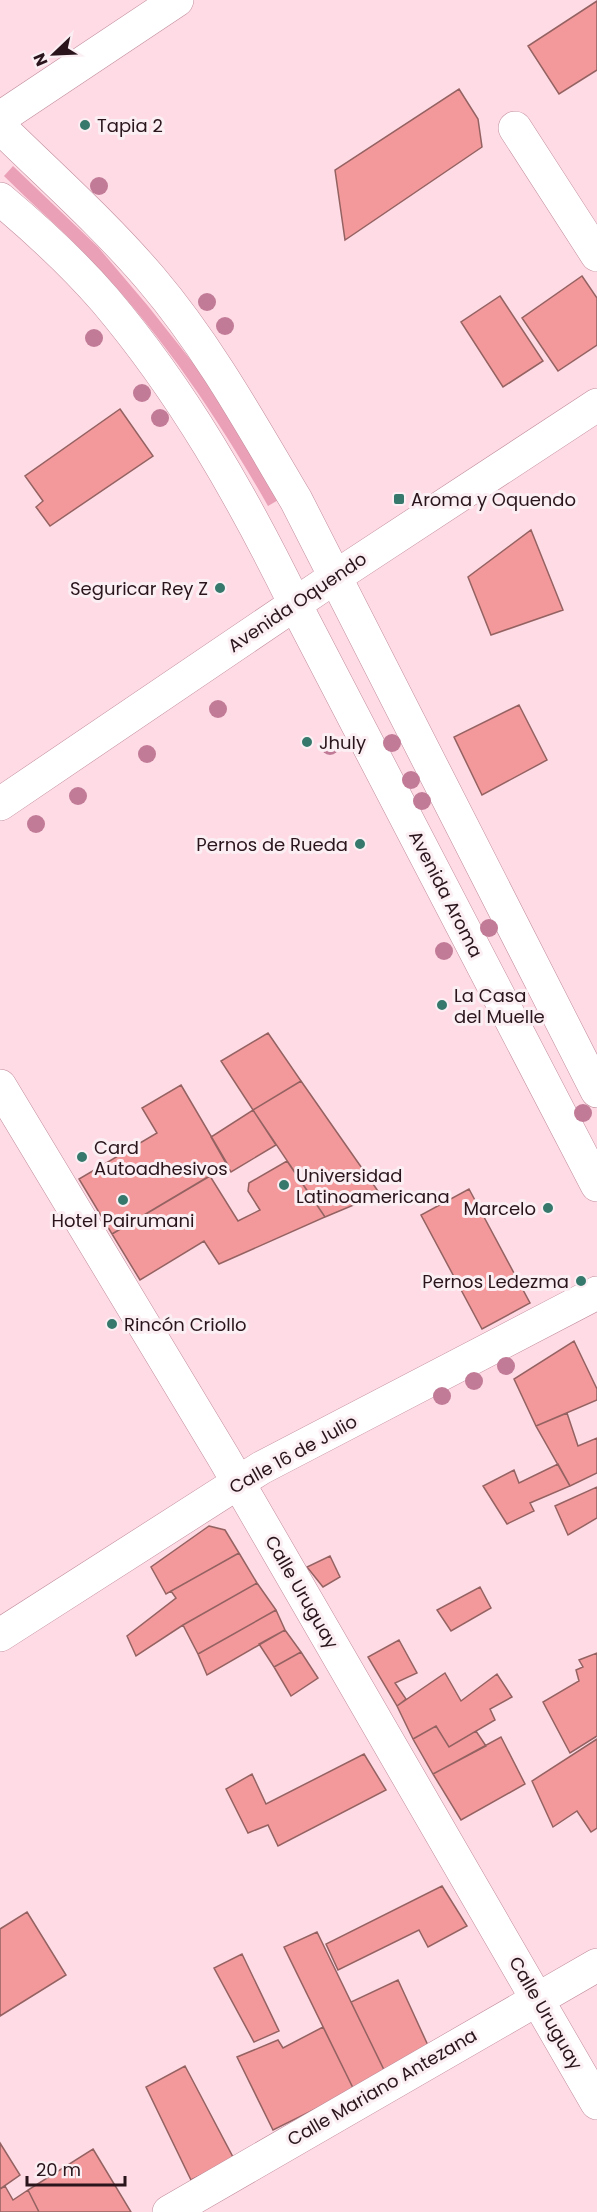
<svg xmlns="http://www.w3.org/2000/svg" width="597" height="2212" font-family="Poppins,sans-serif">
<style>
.green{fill:#eaa1b8}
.building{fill:#f3999b;stroke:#956262;stroke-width:1.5}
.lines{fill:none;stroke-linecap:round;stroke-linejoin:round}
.minor-casing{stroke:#c18c9c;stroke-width:34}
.major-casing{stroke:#c18c9c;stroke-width:34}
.minor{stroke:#fff;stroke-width:33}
.major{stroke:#fff;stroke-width:33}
.tree{fill:#c17b96}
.poi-dot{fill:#36796c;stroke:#fbeff3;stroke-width:2}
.labels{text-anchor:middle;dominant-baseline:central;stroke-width:6;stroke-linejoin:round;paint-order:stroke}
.poi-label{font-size:18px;fill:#29151b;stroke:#fbeff3;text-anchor:start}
.street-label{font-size:18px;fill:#29151b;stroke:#fbeff3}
</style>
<rect width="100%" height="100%" fill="#fedbe5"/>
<path class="green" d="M13 166 98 247 148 306 201 373 280 499 268 506C217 416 159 330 86 255 60 228 31 203 4 176Z"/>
<path class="building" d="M597 1V70L559 94 528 46Z
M459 89 478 119 482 147 345 240 335 170Z
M582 276 597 298V345L558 371 522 318Z
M500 296 543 361 503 387 461 322Z
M120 409 153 456 50 526 36 507 43 501 25 476Z
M531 530 563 610 491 635 468 577Z
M519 705 547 760 482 795 454 737Z
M268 1033 301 1081 253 1110 221 1061Z
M301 1081 380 1194 325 1217 253 1110Z
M181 1085 228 1165 112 1234 79 1179 157 1133 142 1108Z
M253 1110 276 1145 231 1172 211 1137Z
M287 1161 325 1217 219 1264 204 1241 140 1280 112 1234 210 1176 238 1221 260 1210 248 1191 249 1183Z
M469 1189 530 1303 482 1329 421 1215Z
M574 1341 597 1389V1400L536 1426 514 1379Z
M567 1413 578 1446 597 1438V1473L570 1486 536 1426Z
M558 1464 570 1486 530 1503 534 1511 507 1524 483 1486 514 1470 519 1483Z
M597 1487V1518L568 1535 555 1506Z
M209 1526 225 1530 239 1553 166 1594 151 1567Z
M239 1553 257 1583 183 1625 136 1656 127 1636 176 1598 171 1591Z
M330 1556 340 1577 323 1587 307 1567Z
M257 1583 276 1610 198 1654 183 1625Z
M480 1587 491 1608 451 1631 437 1610Z
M276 1610 285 1630 207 1675 198 1654Z
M285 1630 301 1652 274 1667 259 1644Z
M399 1640 417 1673 395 1683 406 1699 397 1706 368 1657Z
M301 1652 318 1678 291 1696 274 1667Z
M597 1653V1736L570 1753 543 1702 579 1681 576 1670 583 1667 579 1660Z
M445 1673 461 1701 497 1674 512 1697 490 1709 495 1720 449 1747 436 1726 413 1739 397 1706Z
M436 1726 449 1747 476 1731 486 1746 433 1774 413 1739Z
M501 1737 525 1784 461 1820 433 1774Z
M597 1739V1828L591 1832 577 1811 553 1827 532 1781Z
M364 1754 386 1790 278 1846 268 1825 248 1833 226 1789 252 1774 266 1804Z
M442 1886 467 1926 428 1947 419 1930 338 1970 326 1944Z
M27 1912 66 1975 0 2016V1929Z
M317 1932 386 2074 354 2090 284 1947Z
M242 1954 279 2031 254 2042 214 1968Z
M398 1980 431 2052 386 2074 351 2002Z
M323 2027 354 2090 273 2130 237 2057 278 2040 283 2048Z
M185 2066 234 2159 191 2180 146 2087Z
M0 2143 20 2175 0 2189Z
M93 2149 131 2212H39L28 2190Z
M5 2186 13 2200 28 2190 39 2212H0V2189Z"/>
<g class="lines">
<defs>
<path id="minor" d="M0 118 177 0
M515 128 597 255
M0 1086 224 1458 597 2103
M169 2212 597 1965"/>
<path id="major" d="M0 127C51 177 105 225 151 279 208 346 251 424 296 500L597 1091
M0 199C37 230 73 263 105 300 183 392 242 496 295 604L597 1185
M0 804 335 577 597 405
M0 1635 261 1468 597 1293"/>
</defs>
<use href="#minor" class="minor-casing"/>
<use href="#major" class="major-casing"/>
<use href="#minor" class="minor"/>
<use href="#major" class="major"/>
</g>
<g class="tree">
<circle cx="99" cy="186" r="9"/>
<circle cx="207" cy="302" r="9"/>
<circle cx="225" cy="326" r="9"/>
<circle cx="94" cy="338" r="9"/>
<circle cx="142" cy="393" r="9"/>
<circle cx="160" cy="418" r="9"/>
<circle cx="218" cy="709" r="9"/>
<circle cx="392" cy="743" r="9"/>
<circle cx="330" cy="746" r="9"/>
<circle cx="147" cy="754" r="9"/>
<circle cx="411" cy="780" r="9"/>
<circle cx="78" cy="796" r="9"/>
<circle cx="422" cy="801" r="9"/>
<circle cx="36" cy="824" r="9"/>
<circle cx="489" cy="928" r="9"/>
<circle cx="444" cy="951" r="9"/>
<circle cx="583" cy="1113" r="9"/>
<circle cx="506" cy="1366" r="9"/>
<circle cx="474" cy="1381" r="9"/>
<circle cx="442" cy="1396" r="9"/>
</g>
<g class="poi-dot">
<circle cx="85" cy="125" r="6"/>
<rect x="393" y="493" width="12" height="12" rx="3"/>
<circle cx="220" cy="588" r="6"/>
<circle cx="307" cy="742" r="6"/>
<circle cx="360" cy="844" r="6"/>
<circle cx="442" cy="1005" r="6"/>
<circle cx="82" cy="1157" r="6"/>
<circle cx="284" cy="1185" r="6"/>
<circle cx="123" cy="1200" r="6"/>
<circle cx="548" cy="1208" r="6"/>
<circle cx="581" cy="1281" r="6"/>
<circle cx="112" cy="1324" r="6"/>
</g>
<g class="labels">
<g class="poi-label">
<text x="97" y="125">Tapia 2</text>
<text x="411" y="499">Aroma y Oquendo</text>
<text x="208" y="588" text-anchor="end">Seguricar Rey Z</text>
<text x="319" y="742">Jhuly</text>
<text x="348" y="844" text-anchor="end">Pernos de Rueda</text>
<text x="454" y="995">La Casa<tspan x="454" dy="21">del Muelle</tspan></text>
<text x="94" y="1147">Card<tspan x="94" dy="21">Autoadhesivos</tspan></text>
<text x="296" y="1175">Universidad<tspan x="296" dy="21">Latinoamericana</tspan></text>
<text x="536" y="1208" text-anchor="end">Marcelo</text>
<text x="123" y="1220" text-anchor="middle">Hotel Pairumani</text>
<text x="569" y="1281" text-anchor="end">Pernos Ledezma</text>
<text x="124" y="1324">Rincón Criollo</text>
</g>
<g class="street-label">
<text transform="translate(297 602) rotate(-34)">Avenida Oquendo</text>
<text transform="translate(446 894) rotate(63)">Avenida Aroma</text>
<text transform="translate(293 1454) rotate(-29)">Calle 16 de Julio</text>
<text transform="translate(302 1592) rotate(60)">Calle Uruguay</text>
<text transform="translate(546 2013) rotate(60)">Calle Uruguay</text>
<text transform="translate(382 2087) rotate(-30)">Calle Mariano Antezana</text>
</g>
</g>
<g transform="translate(54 54) rotate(247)" stroke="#fbeff3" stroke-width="4.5" paint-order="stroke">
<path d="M0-4.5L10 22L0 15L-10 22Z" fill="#29151b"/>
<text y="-9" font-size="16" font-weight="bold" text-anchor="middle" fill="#29151b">N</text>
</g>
<path d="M27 2176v9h98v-9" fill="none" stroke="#29151b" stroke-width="3"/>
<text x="36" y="2176" font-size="18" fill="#29151b" stroke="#fbeff3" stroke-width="4.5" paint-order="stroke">20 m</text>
</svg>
